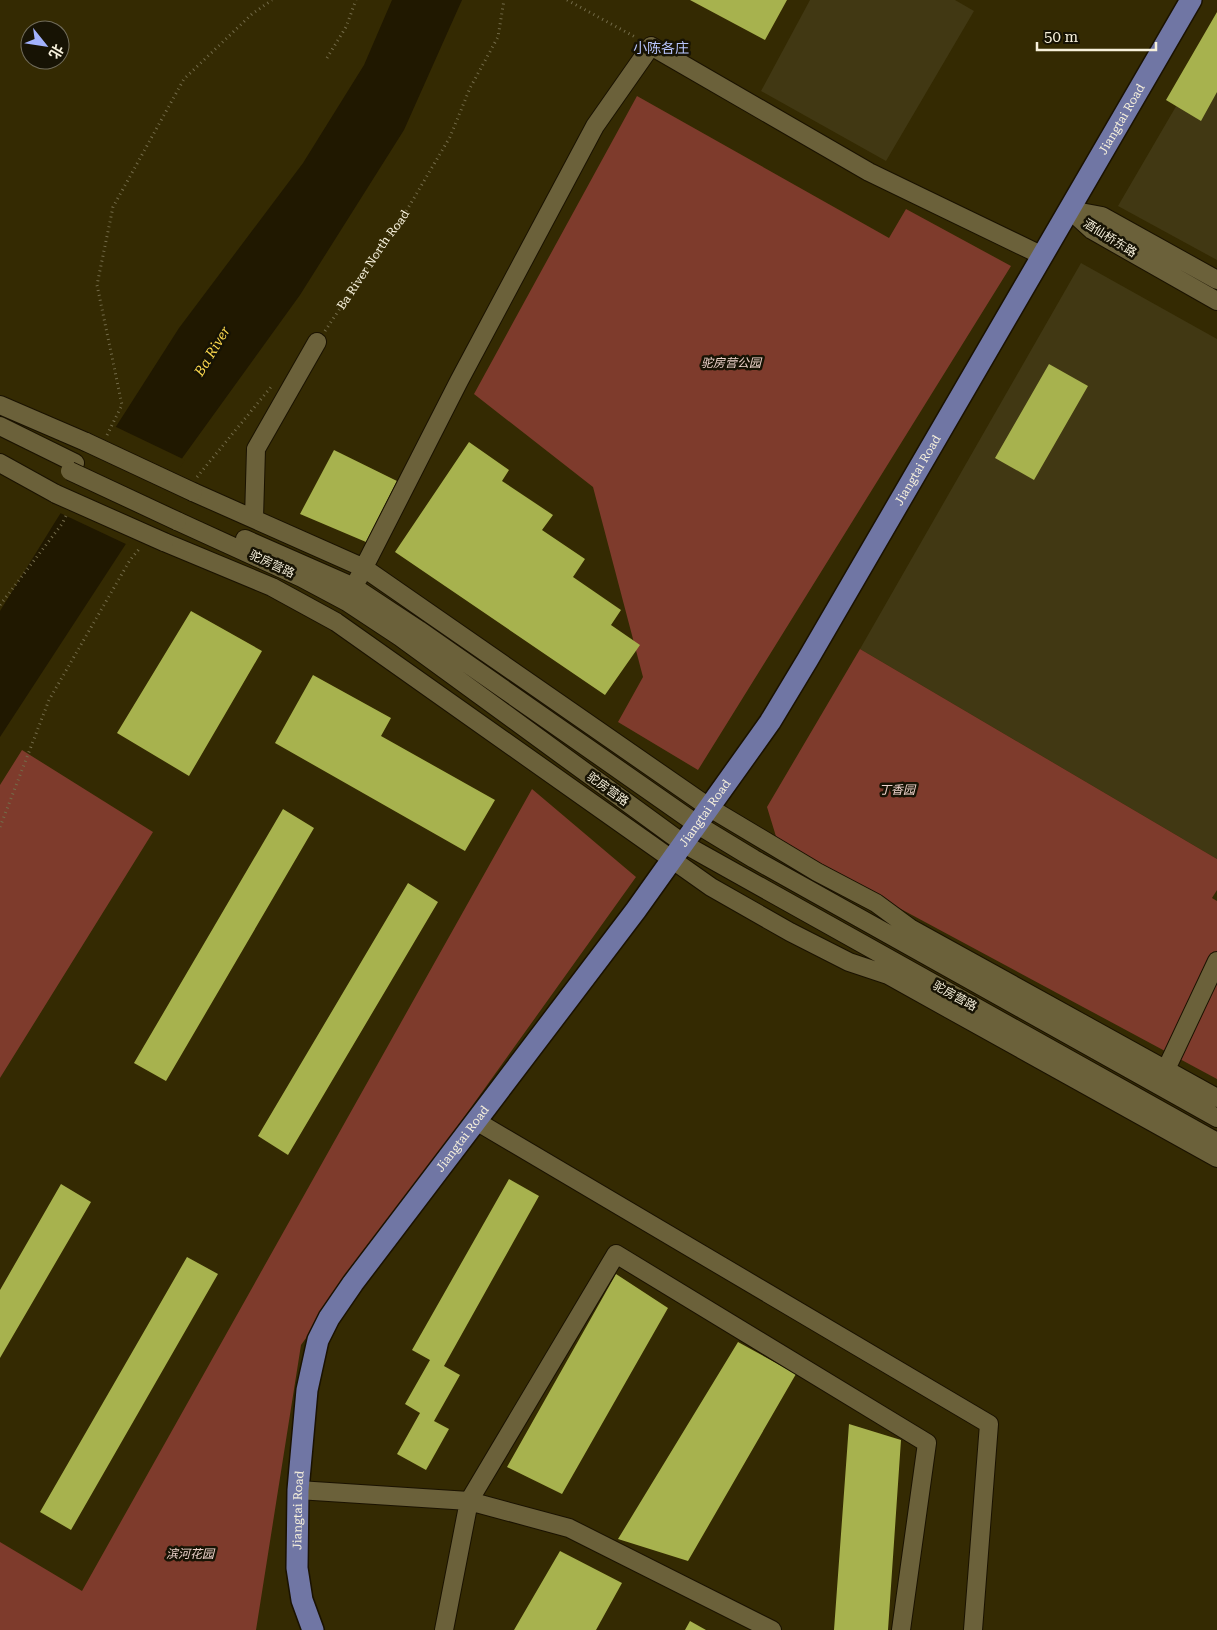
<svg xmlns="http://www.w3.org/2000/svg" width="1217" height="1630" font-family="'Roboto Serif','Noto Sans SC',serif">
<style>
.built{fill:#413813}
.green{fill:#7e3b2c}
.water{fill:#201800}
.pier{fill:#342a02}
.building{fill:#a7b24e}
.lines{fill:none;stroke-linecap:round;stroke-linejoin:round}
.minor-casing{stroke:#1a1200;stroke-width:20}
.major-casing{stroke:#1a1200;stroke-width:24}
.path{stroke:#736b49;stroke-width:3;stroke-dasharray:1 4;stroke-linecap:butt}
.minor{stroke:#6b613a;stroke-width:18}
.major{stroke:#7076a4;stroke-width:21}
.minor-bridge-casing{stroke:#1a1200;stroke-width:20;stroke-linecap:butt}
.minor-bridge{stroke:#6b613a;stroke-width:18}
.labels{text-anchor:middle;dominant-baseline:central;stroke-width:5;stroke-linejoin:round;paint-order:stroke}
.street-label{font-size:12px;fill:#f7f1dc;stroke:#171304}
.park-label{font-size:12px;font-style:italic;fill:#eed3cc;stroke:#171304}
.neighbourhood-label{font-size:14px;fill:#b8c5fd;stroke:#171304}
.water-label{font-size:14px;font-style:italic;fill:#fbd84e;stroke:#171304}
</style>
<rect width="100%" height="100%" fill="#342a02"/>
<path class="built" d="M810 0H955L974 11 886 161 761 91Z
M1217 36V260L1118 206Z
M1081 263 1217 339V859L860 649Z"/>
<path class="green" d="M637 96 889 238 906 209 1011 266 698 770 618 722 643 677 593 487 474 394Z
M860 649 1217 859V890L1212 898 1217 901V1079L778 843 767 807Z
M22 750 153 832 0 1078V785Z
M532 789 636 877 301 1345 256 1630H0V1542L82 1591Z"/>
<path class="water" d="M392 0H462L404 130 300 295 178 464 0 737V611L55 522 179 328 303 163 364 65Z"/>
<path class="pier" d="M114 426 185 460 128 545 58 512Z"/>
<path class="building" d="M690 0H787L765 40Z
M1217 12V92L1201 121 1166 100Z
M1049 364 1088 386 1034 480 995 458Z
M469 442 509 470 502 481 553 515 542 530 585 559 573 577 621 610 611 625 640 645 605 695 395 552Z
M334 450 397 481 366 542 300 514Z
M191 611 262 651 189 776 117 733Z
M313 675 391 718 381 736 495 800 465 851 275 743Z
M283 809 314 828 166 1081 134 1063Z
M408 883 438 902 288 1155 258 1136Z
M509 1179 539 1196 444 1366 460 1375 434 1421 449 1429 426 1470 397 1454 420 1413 405 1404 430 1360 412 1350Z
M61 1184 91 1202 0 1358V1290Z
M187 1257 218 1274 71 1530 40 1512Z
M616 1274 668 1308 562 1494 507 1467Z
M738 1342 796 1374 688 1561 618 1539Z
M849 1424 901 1440 888 1630H834Z
M560 1551 622 1583 596 1630H514Z
M690 1621 706 1630H685Z"/>
<g class="lines">
<defs>
<path id="minor" d="M1070 210 1092 230 1217 301
M1070 210 1102 216 1217 280
M0 405 86 442
M0 426 75 463
M0 463 56 494
M193 492 364 568 710 808 817 872 876 903 910 928 1217 1098
M254 518 256 449 317 342
M177 521 302 578 347 602 400 637 684 844 1217 1142
M245 539 354 587 419 630 698 825 754 859 1217 1118
M164 542 272 587 336 622 711 887 790 932 849 962 888 975 1217 1158
M358 579 459 381 595 126 651 46 869 172 1043 256
M1161 1080 1217 961
M476 1121 989 1424 973 1630
M298 1490 469 1501 569 1528 772 1630
M444 1630 469 1501 616 1254 927 1443 901 1630"/>
<g id="major">
<path id="s2" d="M313 1630 302 1600 297 1568 298 1490 307 1390 318 1340 329 1318 353 1283 636 910 770 722 808 659 1191 0"/>
</g>
</defs>
<use href="#minor" class="minor-casing"/>
<use href="#major" class="major-casing"/>
<g class="path">
<path d="M567 0 637 38"/>
<path d="M327 58 346 27 356 0"/>
<path id="s1" d="M325 331 386 239 401 220 450 137 470 88 498 37 504 0"/>
<path d="M107 435 122 405 97 285 113 207 184 79 252 14 272 0"/>
<path d="M197 477 271 387"/>
<path d="M0 605 62 524 66 516"/>
<path d="M0 827 49 700 130 560 140 548"/>
</g>
<use href="#minor" class="minor"/>
<use href="#major" class="major"/>
<defs>
<path id="minor-bridge" d="M86 442 193 492
M70 471 177 521
M56 494 164 542"/>
</defs>
<use href="#minor-bridge" class="minor-bridge-casing"/>
<use href="#minor-bridge" class="minor-bridge"/>
</g>
<g class="labels">
<g class="street-label">
<text stroke="none"><textPath href="#s2" startOffset="1758">Jiangtai Road</textPath></text>
<text transform="translate(1110 238) rotate(32)">酒仙桥东路</text>
<text stroke="none"><textPath href="#s1" startOffset="86">Ba River North Road</textPath></text>
<text stroke="none"><textPath href="#s2" startOffset="1352">Jiangtai Road</textPath></text>
<text transform="translate(272 564) rotate(25)">驼房营路</text>
<text transform="translate(608 789) rotate(36)">驼房营路</text>
<text stroke="none"><textPath href="#s2" startOffset="948">Jiangtai Road</textPath></text>
<text transform="translate(955 996) rotate(29)">驼房营路</text>
<text stroke="none"><textPath href="#s2" startOffset="542">Jiangtai Road</textPath></text>
<text stroke="none"><textPath href="#s2" startOffset="122">Jiangtai Road</textPath></text>
</g>
<g class="park-label">
<text x="731" y="363">驼房营公园</text>
<text x="897" y="790">丁香园</text>
<text x="190" y="1554">滨河花园</text>
</g>
<g class="neighbourhood-label">
<text x="661" y="48">小陈各庄</text>
</g>
<g class="water-label">
<text transform="translate(212 351) rotate(-59)">Ba River</text>
</g>
</g>
<g transform="translate(45 45) rotate(120)"><circle r="24" fill="#171304" stroke="#716c5a"/>
<path d="M0-4L9 19L0 12L-9 19Z" fill="#a2b2fd"/>
<text y="-8" font-size="14" font-weight="bold" text-anchor="middle" fill="#f7f1dc">北</text>
</g>
<path d="M1037 42v8h119v-8" fill="none" stroke="#f7f1dc" stroke-width="2.5"/>
<text x="1044" y="42" font-size="15" fill="#f7f1dc" stroke="#171304" stroke-width="4" paint-order="stroke">50 m</text>
</svg>
